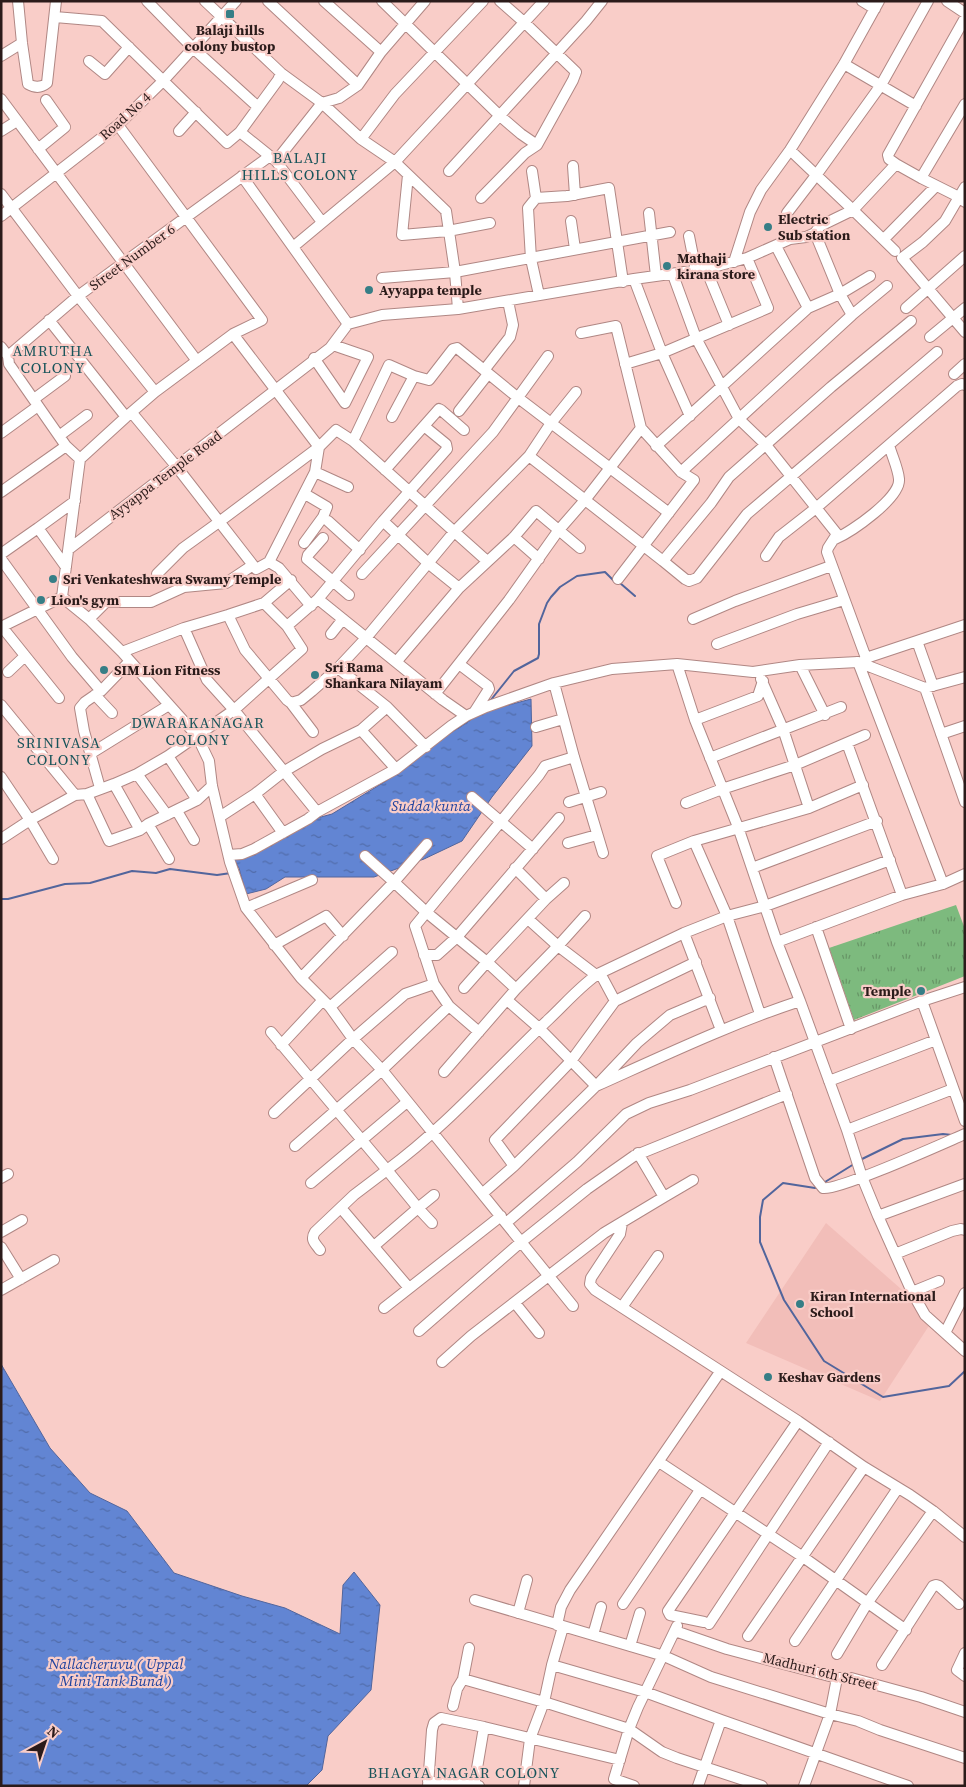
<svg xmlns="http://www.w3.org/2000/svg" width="966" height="1787" font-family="'Source Serif 4',serif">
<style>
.built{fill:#f2beb9}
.grass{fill:url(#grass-tufts)}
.water{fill:url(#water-ripples);stroke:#52659c}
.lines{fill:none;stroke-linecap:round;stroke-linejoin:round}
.stream{stroke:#52659c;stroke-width:2}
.minor-casing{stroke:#b08784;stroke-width:12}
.minor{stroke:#fff;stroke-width:10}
.poi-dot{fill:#367e86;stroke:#f9cdc8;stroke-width:2}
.labels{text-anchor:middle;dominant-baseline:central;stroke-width:4.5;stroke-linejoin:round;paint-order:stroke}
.poi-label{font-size:14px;font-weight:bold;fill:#2b1b1a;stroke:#f9cdc8;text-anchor:start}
.street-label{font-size:14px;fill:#2b1b1a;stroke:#f9cdc8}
.neighbourhood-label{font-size:15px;letter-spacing:1px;fill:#18545a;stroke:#f9cdc8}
.water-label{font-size:15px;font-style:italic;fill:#20439f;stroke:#f9cdc8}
</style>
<defs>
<pattern id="grass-tufts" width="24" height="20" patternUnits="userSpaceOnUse" patternTransform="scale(1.25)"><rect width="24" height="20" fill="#7dba7e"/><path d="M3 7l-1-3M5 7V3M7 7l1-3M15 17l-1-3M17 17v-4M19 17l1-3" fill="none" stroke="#679666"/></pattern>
<pattern id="water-ripples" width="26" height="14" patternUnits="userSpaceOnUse" patternTransform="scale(1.25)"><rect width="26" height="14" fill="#6285d3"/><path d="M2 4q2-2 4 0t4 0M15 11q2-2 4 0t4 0" fill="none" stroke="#516caa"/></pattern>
</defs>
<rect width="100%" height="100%" fill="#f9cdc8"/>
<path class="built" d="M826 1223 934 1318 880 1401 746 1343Z"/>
<path class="grass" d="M956 905 965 929V976L854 1020 829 948Z"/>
<path class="water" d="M531 699 532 746 492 797 462 841 424 859 374 877H285L266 889 246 894 239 868 234 860 310 820 332 814 386 781 440 740 483 712Z
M1 1364 50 1448 90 1493 127 1511 174 1573 242 1596 285 1608 340 1634 343 1585 354 1572 380 1605 371 1690 328 1736 322 1770 306 1786H1Z"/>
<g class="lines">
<path class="stream" d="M620 583 635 596
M490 701 514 671 538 658 539 654V624L547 603 551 597 560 587 577 576 605 572 615 582
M458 728 472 718
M1 899H8L65 884 90 883 132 871 156 873 170 869 217 875 231 873
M860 1160 903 1139 943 1134 952 1135
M825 1182 854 1164
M815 1188 783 1183 763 1200 760 1217V1242L784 1300 824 1361 883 1397 949 1386 965 1371"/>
<defs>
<path id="minor" d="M18 1 22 43 28 84C35 88 41 88 47 83L56 1
M147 1 193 48 258 107
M205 1 281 73 322 103 361 139 395 162 446 211 455 272 458 309
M268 1 358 85
M324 1 381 52
M382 1 500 116 521 134 537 145 525 153 481 198
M500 1 525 23 576 72 573 80 537 145
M862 1 875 9
M947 1 965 13
M55 17 102 21 227 143 240 132 278 80 281 73
M1 56 22 43
M89 61 105 74 129 47
M844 64 916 106
M1 99 197 361
M118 125 262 320 233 334 155 392
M1 131 17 121
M179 131 196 112
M240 132 276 161 322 222
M361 139 395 94 483 1
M38 149 65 127 46 100
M276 161 322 103 339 98 358 85 381 52 425 1
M896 164 889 159 888 155 965 18
M573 166 575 195
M449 171 586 21 602 1
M532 171 536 198
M408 175 402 235 448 231 490 223
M242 176 348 324
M921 178 965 104
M965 187 959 197 965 202
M1 194 78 296 155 392 126 417
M649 213 656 276
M787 213 817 174 881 85 928 1
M1 216 118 125 163 81 236 1
M571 221 575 249
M815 233 840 294 852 315
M689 236 696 271
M884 239 936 186
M776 246 808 308
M293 247 395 162 544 1
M895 251 853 210 896 164 921 178 959 197 945 221 923 242 902 258 965 332
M734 262 750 212 761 190 790 150 844 64 879 1
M706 269 729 325
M673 275 696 338 739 419 766 445 837 534 828 548 827 552 866 658 917 641
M382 278 455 272 670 232
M634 279 662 353 690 416
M539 295 531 259 528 208 536 198 567 196 609 188 623 282
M906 308 965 256
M49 320 126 417 80 459
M348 324 382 315 458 309 634 279 706 269 747 258 790 239 806 237 815 233 820 226 853 210 790 150
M581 333 616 326 641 428
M233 334 319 447 336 430 353 441 487 561
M930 337 965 308
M1 347 8 356 9 364 66 446 80 459 62 597
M8 356 78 296 270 156
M314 358 345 403 368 357 333 345
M625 364 662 353 768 308 747 258
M485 369 510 337 513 325 508 301
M954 374 965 364
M34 399 65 376
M459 411 488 374
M132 413 176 466 256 569 269 562 279 568 311 606
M392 417 414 376
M1 433 38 406
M59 436 87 415
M353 441 389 365 414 376 429 380 453 349 457 348 517 397 669 513
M656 446 808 308 840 294 870 276
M529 456 663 561 711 503 729 477 831 387 911 321
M385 470 439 409 441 410 464 430
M315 472 348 487
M681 472 852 315 887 286
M1 492 66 446
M328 521 360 550
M383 521 428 563 459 588
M514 537 539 559
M323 538 308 555 307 559 349 595
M835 539C851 532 901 498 899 479 898 468 892 456 889 445
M304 543 323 517 327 507 305 494
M69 549 330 348 348 324
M1 554 38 528
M766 556 779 537 816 508 957 386 962 384 965 385
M1 559 72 657 101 691
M663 561 685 579 689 581 697 578 747 514 937 352
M269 562 315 472 319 447
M66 567 38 528 75 501
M157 574 183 548 219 522 319 447
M362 574 493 432 548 356
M62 597 89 619 122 652 197 736 209 761 212 786 230 862 246 908 301 978 330 1007 353 1039 382 1070 433 1133 573 1306
M318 599 443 700 466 716 486 707 554 683 612 669 677 664 753 672 800 665 858 662 925 688 965 677
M228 615 245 650 287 700 291 703 301 700 312 691 338 668 366 638 454 532 529 456 551 423 576 392
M89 619 106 602H151L184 587 226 583 253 565
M693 619 735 601 831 566
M287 626 318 599 383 521 447 449 446 444 424 426
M1 627 62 597
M2 627 59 698
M184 628 207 680 234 710 317 812 396 769 451 726 466 716
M331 634 343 619
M717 644 797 614 844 600
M122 652 184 628 228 615 264 603 291 580
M397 661 459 588 514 537 536 511 580 548
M858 662 943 884
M459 664 488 686 489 689 475 711
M677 664 695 720
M800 665 825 715
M338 668 387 707 426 747
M8 672 25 656
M761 679 783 729 809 808
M763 681 758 696 695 720 738 827 777 942 800 1001 847 1130 862 1177 878 1216 912 1292 925 1315 965 1351
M554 683 574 757 603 853
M933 686 917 641 965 625
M925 688 965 802
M435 694 509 600 558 531 585 500 641 428 681 472 694 480 618 579
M95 695 112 713
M291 703 313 732
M1 705 75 795
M536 727 563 719
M361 730 396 769
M941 734 965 726
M847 743 902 895
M90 754 169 705
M168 756 197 800
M710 758 841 707
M137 774 167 815
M1 777 30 820 53 859
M114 784 140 830
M100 788 84 731 80 708 85 702 101 691 130 661
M87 794 109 841 140 830 148 824 197 800 212 786
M255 794 283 833
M472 797 533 849
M569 802 601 792
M686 803 722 789 795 765 865 735
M177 811 194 840
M221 816 255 794 283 772 322 749 361 730 387 707
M148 824 169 859
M1 839 30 820 75 795 87 794 114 784 137 774 168 756 234 710 302 649 287 626 264 603
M694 841 727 916 760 1014
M568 843 597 835
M229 855 242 854 254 849 308 819 317 812
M365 856 394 882 427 844
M515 868 546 899
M752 868 877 821
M676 903 657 856 694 841 809 808 863 785
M246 908 312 880
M585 916 558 946 596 975
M816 927 851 1029
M684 933 721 1030
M777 942 902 895 943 884 965 874
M274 945 326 916 343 936
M424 955H437L457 937 559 818
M301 978 394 882 426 912 487 962 546 899 564 883
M464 988 487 962 516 989
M615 1001 696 962
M922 1001 965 1121
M330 1007 392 952
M271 1032 387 1170C447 1126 495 1070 549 1019 563 1006 585 981 600 973
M479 1032 449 1006 434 984 415 926 539 775 545 766 574 757
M281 1045 323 1000
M774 1057 815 1178 823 1188C838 1191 944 1143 965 1134
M444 1072 516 989 558 946 528 919
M829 1081 936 1040
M600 1082 637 1043 670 1015 710 998
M596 1086C663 1056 730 1024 800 1001
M274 1113 353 1039 405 994 434 984
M847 1130 953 1089
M295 1146 382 1070 449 1006
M514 1166 495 1140 571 1061 615 1001 600 973 684 933 727 916 765 906 890 860
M1 1178 8 1174
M311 1183 407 1102
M483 1193 514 1166 596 1086 539 1028 507 1000
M664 1197 693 1180
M341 1208 409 1288
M878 1216 965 1184
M432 1223 418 1208 434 1195
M506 1223 577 1162 626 1114 649 1103 690 1090 922 1001 965 987
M622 1223 620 1234 591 1278 590 1284 595 1290 798 1421 864 1467 910 1495 933 1511 965 1537
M1 1232 22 1220
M1 1247 21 1279
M320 1250C315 1243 310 1240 315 1232L354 1195 387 1170 418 1208 374 1246
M895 1254 952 1231 961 1229 965 1230
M1 1290 54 1260
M912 1292 939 1281
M515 1303 539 1333
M622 1307 658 1256
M384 1308 501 1216
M419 1331 521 1242 587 1189 634 1156 787 1094
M945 1333 965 1293
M442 1362 471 1336 604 1233 664 1197 638 1153
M659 1462 803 1557 906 1630
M475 1600 664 1656 711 1677 830 1714 858 1721 880 1730 965 1758
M623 1604 700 1490
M518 1613 527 1580
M704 1622 670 1615 668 1611 798 1421
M709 1624 829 1442
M557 1625 561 1607 570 1590 720 1372
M675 1631 727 1649 837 1678H851L921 1697 965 1712
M593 1635 601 1607
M748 1636 864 1467
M795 1641 898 1488
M630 1646 640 1613
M965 1653 957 1670 965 1676
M837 1654 868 1602 933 1511
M552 1665 563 1627
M882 1665 933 1586 936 1585 939 1586 959 1604
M463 1679 469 1648
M453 1706 457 1689 463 1679 544 1702 629 1729 662 1752 677 1758 762 1786
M721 1720 908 1786
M428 1781 479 1786
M428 1786 432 1730 434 1723 441 1718 484 1727 620 1760
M474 1786 484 1727
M524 1786 530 1739 544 1702 552 1665 645 1692 721 1720 698 1786
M634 1786 614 1779 629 1729 638 1707 677 1626
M804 1786 830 1714 837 1678"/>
</defs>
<use href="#minor" class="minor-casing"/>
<use href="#minor" class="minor"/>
</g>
<g class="poi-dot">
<rect x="225" y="9" width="10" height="10" rx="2.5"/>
<circle cx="768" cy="227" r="5"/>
<circle cx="667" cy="266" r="5"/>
<circle cx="369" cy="290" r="5"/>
<circle cx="53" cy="579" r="5"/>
<circle cx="41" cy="600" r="5"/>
<circle cx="104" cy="670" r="5"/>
<circle cx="315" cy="675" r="5"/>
<circle cx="921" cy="991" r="5"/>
<circle cx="800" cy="1304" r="5"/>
<circle cx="768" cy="1377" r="5"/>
</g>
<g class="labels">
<g class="poi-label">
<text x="230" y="30" text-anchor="middle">Balaji hills<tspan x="230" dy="16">colony bustop</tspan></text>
<text x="778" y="219">Electric<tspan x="778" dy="16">Sub station</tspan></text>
<text x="677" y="258">Mathaji<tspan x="677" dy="16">kirana store</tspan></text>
<text x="379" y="290">Ayyappa temple</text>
<text x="63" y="579">Sri Venkateshwara Swamy Temple</text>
<text x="51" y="600">Lion's gym</text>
<text x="325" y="667">Sri Rama<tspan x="325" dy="16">Shankara Nilayam</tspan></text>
<text x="114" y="670">SIM Lion Fitness</text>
<text x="911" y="991" text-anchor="end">Temple</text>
<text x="810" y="1296">Kiran International<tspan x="810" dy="16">School</tspan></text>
<text x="778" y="1377">Keshav Gardens</text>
</g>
<g class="street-label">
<text transform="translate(125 116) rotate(-42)">Road No 4</text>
<text transform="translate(132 257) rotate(-36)">Street Number 6</text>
<text transform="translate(165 475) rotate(-37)">Ayyappa Temple Road</text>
<text transform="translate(820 1671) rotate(14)">Madhuri 6th Street</text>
</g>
<g class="neighbourhood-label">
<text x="300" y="157">BALAJI<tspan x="300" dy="17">HILLS COLONY</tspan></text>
<text x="53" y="350">AMRUTHA<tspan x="53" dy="17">COLONY</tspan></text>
<text x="198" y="722">DWARAKANAGAR<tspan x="198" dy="17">COLONY</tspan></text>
<text x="59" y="742">SRINIVASA<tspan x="59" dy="17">COLONY</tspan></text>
<text x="464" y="1772">BHAGYA NAGAR COLONY</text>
</g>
<g class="water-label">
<text x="431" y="805">Sudda kunta</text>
<text x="116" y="1663">Nallacheruvu ( Uppal<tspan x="116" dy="17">Mini Tank Bund )</tspan></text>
</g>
</g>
<rect width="966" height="1787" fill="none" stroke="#2b1b1a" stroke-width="5"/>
<g transform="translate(45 1742) rotate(40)" stroke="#f9cdc8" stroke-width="4" paint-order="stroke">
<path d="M0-4L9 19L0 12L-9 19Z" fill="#2b1b1a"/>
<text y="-8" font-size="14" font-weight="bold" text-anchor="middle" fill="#2b1b1a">N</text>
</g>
</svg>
